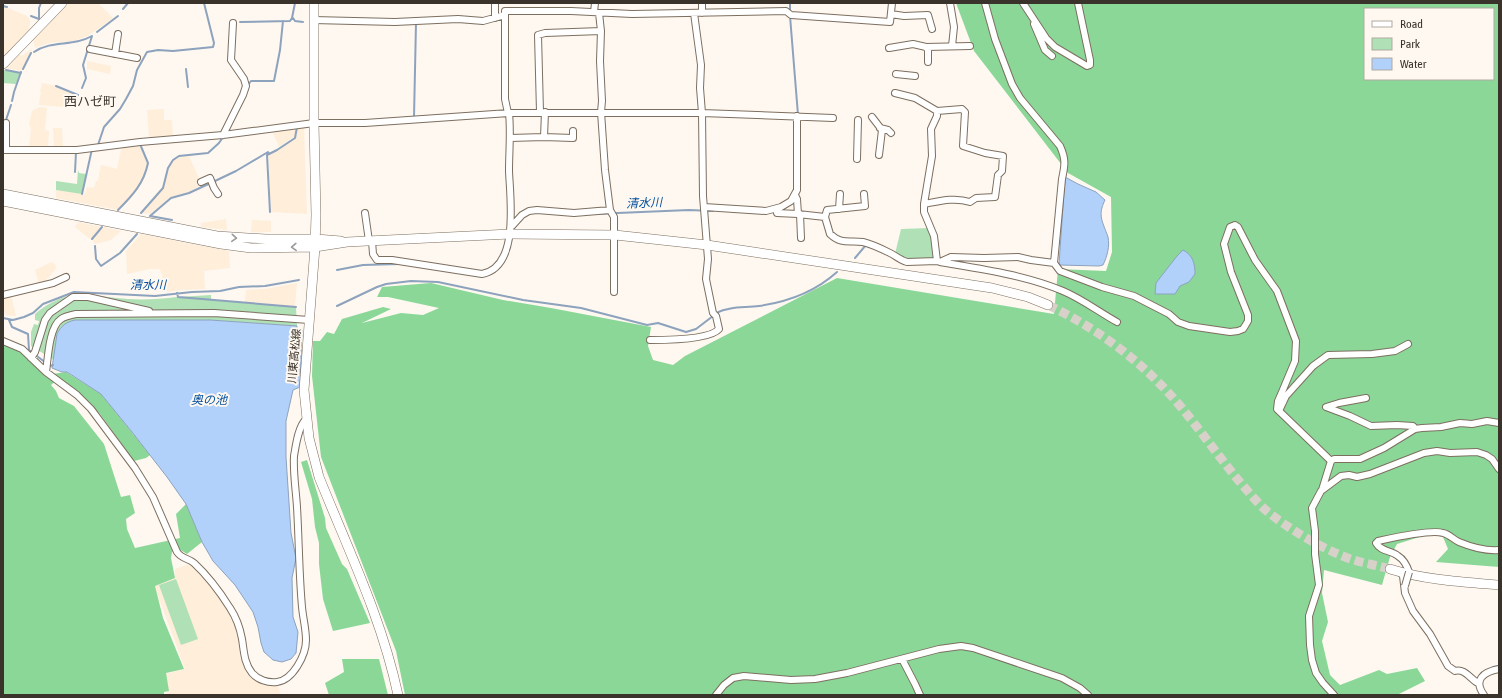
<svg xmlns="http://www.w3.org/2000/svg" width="1502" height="698" font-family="'Asap Condensed','Noto Sans JP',sans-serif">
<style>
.built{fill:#feeeda}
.green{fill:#afe0b6}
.forest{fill:#8bd798;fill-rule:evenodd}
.water{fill:#b1d1fb;stroke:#8da2bd}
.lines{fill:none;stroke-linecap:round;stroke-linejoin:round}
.stream{stroke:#8da2bd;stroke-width:2}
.secondary-tunnel{stroke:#d7d1c9;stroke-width:9;stroke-dasharray:9 4.5;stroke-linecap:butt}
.street-casing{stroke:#7d6f60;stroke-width:8}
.secondary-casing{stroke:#7d6f60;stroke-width:10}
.street{stroke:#fff;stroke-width:6}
.secondary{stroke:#fff;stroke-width:9}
.street-bridge-casing{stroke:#7d6f60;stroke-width:8;stroke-linecap:butt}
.street-bridge{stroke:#fff;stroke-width:6}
.oneway{stroke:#9c9996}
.labels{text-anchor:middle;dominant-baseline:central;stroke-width:4;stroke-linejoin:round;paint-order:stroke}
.street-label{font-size:11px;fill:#39332c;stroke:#fef8f0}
.water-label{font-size:12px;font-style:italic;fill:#014e9e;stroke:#fef8f0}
.quarter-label{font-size:13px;fill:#39332c;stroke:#fef8f0}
</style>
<rect width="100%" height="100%" fill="#fef8f0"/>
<path class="built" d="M69 3H98L113 18 88 36 73 41 49 43 35 48 33 40Z
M3 6 27 16 29 18 30 21 29 30 3 57Z
M32 49 31 53 22 71 5 68 19 54 21 56Z
M87 61 111 66 110 74 87 69Z
M42 83 57 86 78 95 75 108 39 105 41 92H40Z
M39 107 47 108 45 130 49 131 48 147H29L31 129 29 124 32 111Z
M164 109V120H172L173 136 149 138 147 110Z
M297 127H304L307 214 271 212 268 154 277 150 296 137Z
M53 128H62L63 147H54Z
M296 128 295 136 279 147 272 131Z
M139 144 148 163 144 179 137 190 118 210 56 198V190L85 194 87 187 94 188 96 181H98L101 165 117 169 122 146Z
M189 156 202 185 188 192 171 197 150 214 142 213 163 188 171 161 179 157Z
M226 219 227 230 201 227V223Z
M252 220 271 221V232H251Z
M78 222 102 227 92 239H90L75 227Z
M103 227 121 231 111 240 95 244 92 240Z
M141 234 229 251 230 268 204 271 205 289 181 290 167 292 160 269H150L127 274 126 251Z
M52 262 57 267 44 283 39 284 35 270Z
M297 283 295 306 245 302 246 290 265 289Z
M11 295 16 316 5 315 3 306V297Z
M189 564 208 583 226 606 236 628 241 659 248 676 278 686 281 695H167L165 674 185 669 154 585 175 576V569Z"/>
<path class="green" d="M4 70 21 73 16 84 3 83Z
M78 170 79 173 86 174 82 194 56 190V181L77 184Z
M929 228C932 238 936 251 932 260L912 261 895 254 901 229Z
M211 295V300L296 307 297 326 210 320H75L59 330 57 335 54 360 31 346V332L34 324 38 325 39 321 35 320V314C44 306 58 298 70 296 89 293 109 298 128 299 144 300 161 299 177 297H178L210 300 178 297Z
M176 579 198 639 181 645 159 585Z"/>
<path class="forest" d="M956 3H1499V567L1436 562 1448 549 1443 537 1429 534 1397 544 1390 557 1382 585 1324 570 1322 593 1328 622 1322 641 1330 675 1340 685 1379 670 1387 674 1417 668 1425 681 1397 695H405L396 651 321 457 312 376 313 341H320L327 332 334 334 342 319 383 307 391 309 362 323 401 313 423 315 439 308 388 297H377L382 287 431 283 503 300 551 308 651 327 648 346 653 360 673 365 685 356 837 278 1054 314 1058 269 1106 271 1112 252 1111 197 1068 173 974 51ZM1365 9H1493V79H1365Z
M3 344 20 351 46 375 66 372 101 394 150 455 146 458 134 461 100 414 75 389 58 379 51 385 56 391 59 398 74 406 104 444 121 497 130 495 135 513 126 519 127 529 135 548 180 538 176 514 186 504 202 542 187 554 179 549 172 552 171 558 175 578 155 586 163 618 184 669 166 673 169 691 164 692V695H3Z
M307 460 325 518 326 528 342 564 347 569 370 623 333 631 323 599 319 564V543L315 527 312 499 301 462Z
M342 659H379L388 695H329L325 683 344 672Z"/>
<path class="water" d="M1065 177 1078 184 1096 192 1105 200C1097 216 1103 222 1108 237 1110 246 1107 257 1103 265L1099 266 1059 265Z
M1183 250C1193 255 1195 264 1195 274L1189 282 1180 286 1175 294H1155L1156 283 1177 256Z
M75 320H210L297 326V329L302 330 300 387 293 390 286 421V457L291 533 296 558 292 578 293 617 298 632 296 653 291 659 282 662 273 660 264 652 261 643 258 627 253 612 235 585 213 561 202 542 186 504 167 477 132 432 101 394 67 372H62L52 368 57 334C61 326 66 322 75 320Z"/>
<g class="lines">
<path class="stream" d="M3 6 7 7
M123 9 128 3
M790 12V3
M31 16 39 19V8L41 3
M790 16 798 115
M293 18 295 21 303 22
M240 22 290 21 292 18 295 3
M97 32 118 16
M34 52C51 40 73 47 92 36
M23 69 31 53
M186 69 188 87
M6 70 21 73
M248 85 251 81H274L280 50 283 21
M56 86 78 95
M82 88 86 78 83 65 92 36
M12 101 14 92 21 72
M414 117 416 23
M6 120 11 105
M98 145 104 127 120 109 126 99 133 86 137 70 147 52 158 50 173 51 213 47 214 43 204 3
M75 172 76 152
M82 194 92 149
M118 210C133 195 144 183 148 163L140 144
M270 212 267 155 277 150 295 138 297 127
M141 213 163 188 168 168 173 160 179 156 208 153 219 143 223 137
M594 214 689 210 713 211
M150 216 171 198 189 193 215 181 236 171 268 152 269 154
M150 216 172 220
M92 239 102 227
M95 246 96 259 101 266 120 253 137 234
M855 258 866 245
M337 270 363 265 399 264
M482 276C493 275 498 270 504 261
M177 293 178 297 296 307
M337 306 377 287 386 284 411 281 438 282 523 300 581 308 647 325 658 323 686 332 696 329 713 316
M716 313C730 306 744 308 759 306 787 302 816 291 837 272
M3 318 13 320 24 317 33 313 43 304 74 292 155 296 192 292 220 291 239 287 265 286 299 280
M9 320 12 327 28 334 29 350 50 366 53 365
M1493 667 1499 666"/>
<path class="secondary-tunnel" d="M1048 305C1100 330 1144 363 1181 407 1201 431 1219 457 1239 481 1248 491 1257 503 1268 512 1290 530 1329 553 1357 561 1368 564 1379 566 1390 569"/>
<defs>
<path id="street" d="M950 3 954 27 952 46
M985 3 995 39 1012 84 1020 98 1060 146C1066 159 1065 165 1062 179L1054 263 1060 271 1102 287 1134 296 1169 314 1178 322 1189 326 1230 332 1238 331 1243 329 1245 326 1248 321V315L1231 272 1224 244 1230 227 1235 225 1238 227 1255 260 1277 291 1296 341 1295 361 1282 392 1278 401 1277 409 1331 461 1334 459H1360L1384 448 1415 429 1422 428 1441 427 1460 423 1472 424 1487 421 1499 423
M1023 3 1046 38 1055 47 1087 66 1090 65V60L1078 3
M594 12 595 3
M599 13 601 31 600 61 602 101 601 112 605 170 610 210 614 217V292
M702 13V3
M891 14 904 16 928 15 932 29
M505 15V99L508 113
M495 18V3
M313 20 395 22 458 19 483 21 505 15V11H571L632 14 786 11 791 15 890 22 892 3
M1034 24 1045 50 1052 56
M926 47 970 46
M889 48 913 44 926 47 928 50V62
M90 49 137 58
M115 54 118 34
M896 74 915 76
M895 93 915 98 937 111 962 109 965 112 963 146 985 153 1003 156 1002 171 998 175 995 197 976 198 970 202C955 197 940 201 924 204
M937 111V116L931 129 932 156 924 204V212L934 236 937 261 940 262 951 257 984 258 1018 257 1031 260 1054 263
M540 112 538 35 545 33 601 31
M872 117 882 130 879 155
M880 128 888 130 891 133
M223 135 243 95 246 86 244 79 231 60 233 23
M544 137 573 138V131
M510 138 544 137 545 112
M3 150H77L140 142 223 135 314 123H365L509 113H702L833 118
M6 150V123
M857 159 858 120
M201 182 210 178 214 188 218 194
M795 195 797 199 798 214 825 217 830 234C842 245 849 240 863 242 871 244 882 249 890 253 896 256 900 260 907 262L937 261
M704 207 766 211 781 207 791 201 797 190V116
M776 209 777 213 798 214
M839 209 840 194
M365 213 369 241
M800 214 801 238
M825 217 827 210 865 206 864 194
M512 226 522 215 529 211 537 210 574 213 610 210
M372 241 373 254 377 260H392L482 274C520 267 510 198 509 171 509 152 511 132 509 113
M940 262C981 269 1025 275 1063 291 1082 299 1099 312 1117 322
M3 295 53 283 66 277
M650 340C664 340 710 340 719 329L716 316 713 313 706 279 708 259 703 196 702 113 700 88 701 65 694 13
M3 341 22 349 46 372 77 395 91 409 135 468 153 497 177 552C182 559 188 558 194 563 208 576 220 592 230 608 236 617 240 628 242 639 244 651 244 663 252 673 258 680 268 683 277 682 293 680 306 655 306 640 306 629 303 618 302 607 299 574 299 541 297 507 296 491 293 472 294 456 296 445 298 427 306 419
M31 358 35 352 45 320 50 313 73 297H88L149 311
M46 372C48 358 49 327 61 319 65 316 71 315 76 314L214 313 309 320
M1366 398 1339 403 1326 407 1350 416 1371 426 1397 425 1413 426 1415 429
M1279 411 1286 396 1313 366 1328 355 1372 354 1395 351 1408 344
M1322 490 1331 461
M1409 572C1407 566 1403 559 1398 556 1391 550 1381 552 1376 543L1378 541C1392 538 1431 529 1443 533 1449 534 1454 540 1459 542 1471 547 1486 551 1499 550
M1401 573 1403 576 1405 593 1413 611 1430 634 1448 666 1455 671C1465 668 1470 679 1478 683
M902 659 915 684 920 695
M716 695 724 685 733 678 744 676 791 680 815 679 847 673 939 649 961 646 973 648 1062 678 1080 688 1088 695
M1334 695 1323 683 1316 673 1312 660 1310 645 1309 616 1319 585 1315 554V531L1312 508 1321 491 1341 476 1349 475 1357 477 1370 474 1424 453 1437 451 1450 453 1477 452 1486 455 1492 459 1499 469
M1484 695C1473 680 1483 672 1499 669"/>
<path id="secondary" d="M314 3V123L316 215 315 247 304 390 309 438 319 477C348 549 382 619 398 695
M3 64 62 3
M3 194 217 236 266 239H316L341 241
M3 201 221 244 251 248 315 247 347 242 510 234 615 235 707 245 992 288 1028 297 1048 305
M1390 569C1425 580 1462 582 1499 585"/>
</defs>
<use href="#street" class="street-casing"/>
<use href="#secondary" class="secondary-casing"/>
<use href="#street" class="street"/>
<use href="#secondary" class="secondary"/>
<defs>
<path id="street-bridge" d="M1405 586 1409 572"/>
</defs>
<use href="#street-bridge" class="street-bridge-casing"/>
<use href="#street-bridge" class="street-bridge"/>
</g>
<defs><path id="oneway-chevron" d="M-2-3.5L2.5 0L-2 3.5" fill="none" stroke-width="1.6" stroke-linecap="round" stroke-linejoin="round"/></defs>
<g class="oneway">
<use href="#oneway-chevron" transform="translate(234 238) rotate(4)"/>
<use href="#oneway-chevron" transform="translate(294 247) rotate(178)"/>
</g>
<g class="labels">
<g class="street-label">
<text transform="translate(294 356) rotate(-85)">川東高松線</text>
</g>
<g class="water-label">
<text transform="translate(644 203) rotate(-2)">清水川</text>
<text x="148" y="285">清水川</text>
<text x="209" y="400">奥の池</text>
</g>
<g class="quarter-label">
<text x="90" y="101">西ハゼ町</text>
</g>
</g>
<rect width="1502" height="698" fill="none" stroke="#39332c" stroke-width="8"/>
<rect x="1364" y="8" width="130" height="72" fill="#fef8f0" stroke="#afa9a2"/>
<rect x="1372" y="21" width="20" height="6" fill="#ffffff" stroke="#afa9a2"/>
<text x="1400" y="28" font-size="12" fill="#39332c">Road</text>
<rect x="1372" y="38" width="20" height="12" fill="#afe0b6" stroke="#afa9a2"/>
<text x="1400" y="48" font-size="12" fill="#39332c">Park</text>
<rect x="1372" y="58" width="20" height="12" fill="#b1d1fb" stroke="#afa9a2"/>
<text x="1400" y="68" font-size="12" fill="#39332c">Water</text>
</svg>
